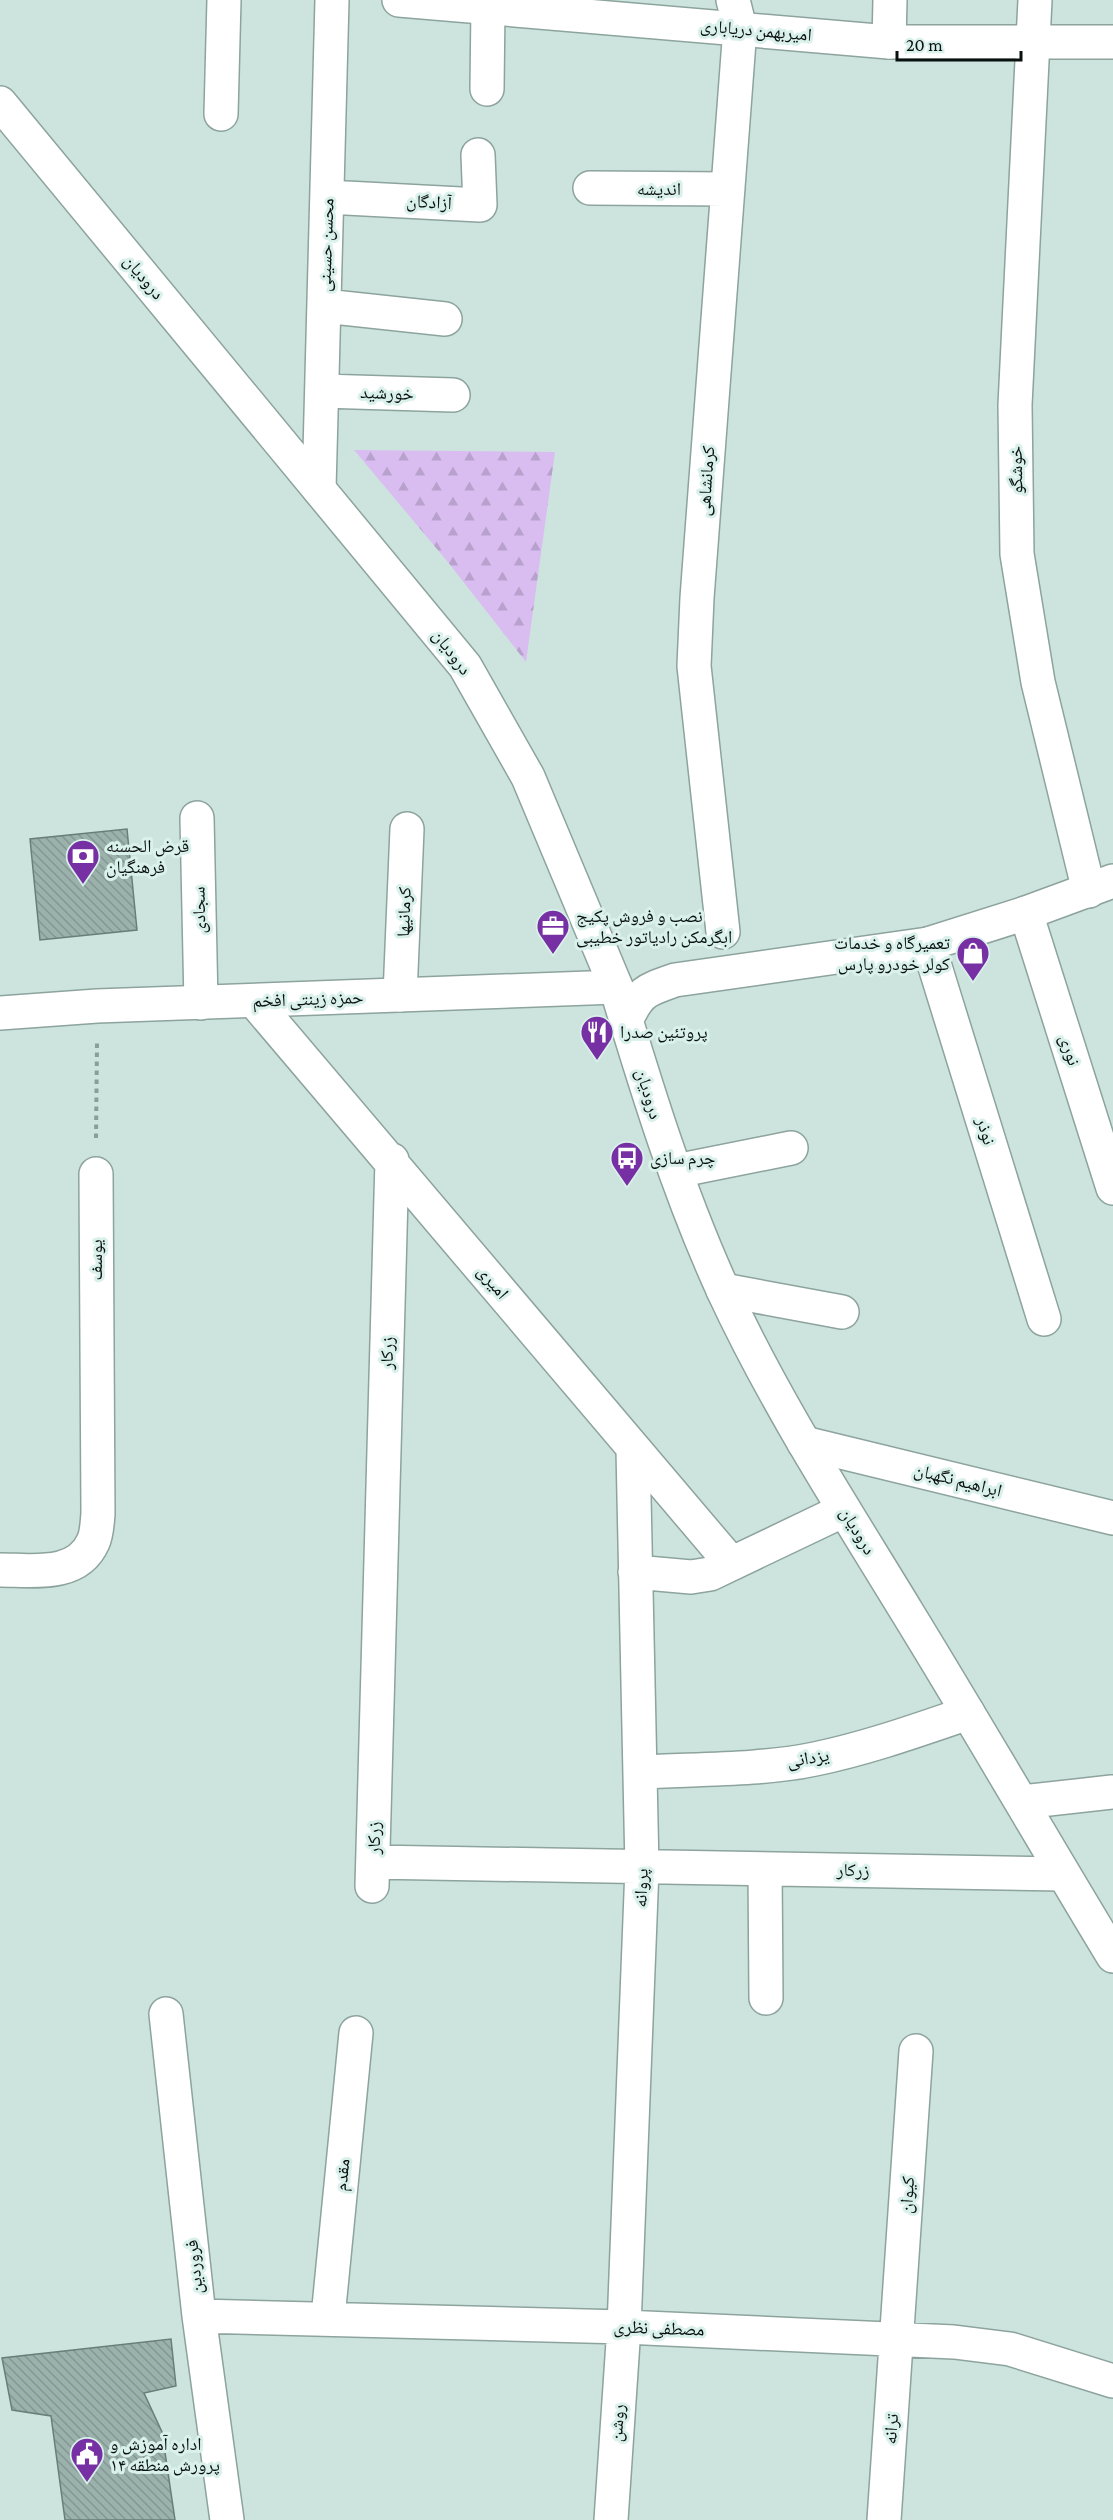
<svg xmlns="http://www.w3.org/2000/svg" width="1113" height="2520" font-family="'Crimson Pro','Noto Naskh Arabic',serif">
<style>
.forest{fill:url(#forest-firs)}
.building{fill:url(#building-back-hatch);stroke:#6a7e79;stroke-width:1.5}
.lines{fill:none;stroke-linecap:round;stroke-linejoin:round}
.minor-casing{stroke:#8da39d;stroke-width:36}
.tertiary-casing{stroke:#8da39d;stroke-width:36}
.secondary-casing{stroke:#8da39d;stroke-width:36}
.path{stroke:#8b9d99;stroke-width:4;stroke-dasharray:4.5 4.5;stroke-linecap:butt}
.minor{stroke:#fff;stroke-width:33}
.tertiary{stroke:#fff;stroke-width:33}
.secondary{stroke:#fff;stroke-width:33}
.labels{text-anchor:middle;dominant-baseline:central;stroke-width:6;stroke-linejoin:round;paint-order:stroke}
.street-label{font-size:18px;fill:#09110f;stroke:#daf1eb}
.poi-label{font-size:18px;fill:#09110f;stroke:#daf1eb;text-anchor:start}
</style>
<defs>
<pattern id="forest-firs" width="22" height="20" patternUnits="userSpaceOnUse" patternTransform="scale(1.5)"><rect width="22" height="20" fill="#d9bdf1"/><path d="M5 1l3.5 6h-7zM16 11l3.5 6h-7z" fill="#b9a1cd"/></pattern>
<pattern id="building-back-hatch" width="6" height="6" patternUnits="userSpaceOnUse" patternTransform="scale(1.5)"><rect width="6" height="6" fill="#9bb1ab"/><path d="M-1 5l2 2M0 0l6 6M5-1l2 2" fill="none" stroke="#849792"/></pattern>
</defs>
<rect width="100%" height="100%" fill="#cde4de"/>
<path class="forest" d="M354 450 555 452 526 662 447 561Z"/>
<path class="building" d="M127 829 137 930 40 940 30 839Z
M171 2339 176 2386 144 2393 162 2432 175 2520H65L51 2416 12 2410 2 2358Z"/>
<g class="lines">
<defs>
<path id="minor" d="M1035 0 1015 405 1017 554 1038 682 1089 891
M889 42 890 0
M487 89 488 6
M221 114 224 0
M590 188 728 189
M327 197 480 205 478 155
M324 306 445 319
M322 391 453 395
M319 489 332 0
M197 818 201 1003
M1026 913 1113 1188
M723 932 694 666 697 598 740 28 733 0
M928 944 1044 1319
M400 995 407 829
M255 1002 731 1563
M676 1171 791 1148
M723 1290 842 1312
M804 1443 1113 1518
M0 1570C32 1570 77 1578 93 1542 97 1534 97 1523 98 1514L96 1174
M635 1572 691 1577 710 1574 844 1510
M641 1772C696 1769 763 1770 815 1759 868 1748 918 1730 968 1713
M1022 1802 1112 1792
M373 1862 1063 1874
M765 1869 766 1998
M372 1886 392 1160
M166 2014 199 2316 227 2520
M199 2316 624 2327 954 2342 1010 2349 1113 2381
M328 2317 356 2033
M611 2520 624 2327 642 1868 633 1450
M884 2520 916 2051"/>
<path id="tertiary" d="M399 0 889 42H1113
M0 103 465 666 528 777 616 987 97 1006 0 1013"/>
<path id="secondary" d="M616 987C647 1090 679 1194 724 1292 776 1404 843 1507 907 1612 977 1726 1044 1842 1113 1956
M626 1021C639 992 646 990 675 980L928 944 1026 913 1113 881"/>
</defs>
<use href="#minor" class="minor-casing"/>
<use href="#tertiary" class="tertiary-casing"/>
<use href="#secondary" class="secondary-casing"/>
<path class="path" d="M96 1138 97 1043"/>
<use href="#minor" class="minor"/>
<use href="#tertiary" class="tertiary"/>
<use href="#secondary" class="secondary"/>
</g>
<defs>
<symbol id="bank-pin" viewBox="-11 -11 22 30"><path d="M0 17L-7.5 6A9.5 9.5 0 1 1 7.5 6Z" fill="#7730a3" stroke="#daf1eb"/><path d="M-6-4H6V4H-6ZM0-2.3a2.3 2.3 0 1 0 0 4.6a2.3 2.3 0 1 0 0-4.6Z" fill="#fff"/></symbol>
<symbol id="office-pin" viewBox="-11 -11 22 30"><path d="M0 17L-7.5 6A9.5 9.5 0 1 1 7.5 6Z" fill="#7730a3" stroke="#daf1eb"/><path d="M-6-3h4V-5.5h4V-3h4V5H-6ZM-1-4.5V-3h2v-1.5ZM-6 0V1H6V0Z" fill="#fff"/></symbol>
<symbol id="shop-pin" viewBox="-11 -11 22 30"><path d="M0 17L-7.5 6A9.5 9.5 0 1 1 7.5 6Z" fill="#7730a3" stroke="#daf1eb"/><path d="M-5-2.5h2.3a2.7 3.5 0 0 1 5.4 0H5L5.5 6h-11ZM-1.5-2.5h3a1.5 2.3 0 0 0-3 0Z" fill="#fff"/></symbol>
<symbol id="restaurant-pin" viewBox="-11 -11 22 30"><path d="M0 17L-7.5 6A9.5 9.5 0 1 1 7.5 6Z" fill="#7730a3" stroke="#daf1eb"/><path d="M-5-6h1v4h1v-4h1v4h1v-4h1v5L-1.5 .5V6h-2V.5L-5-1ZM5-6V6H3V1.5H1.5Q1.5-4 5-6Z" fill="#fff"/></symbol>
<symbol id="bus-pin" viewBox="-11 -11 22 30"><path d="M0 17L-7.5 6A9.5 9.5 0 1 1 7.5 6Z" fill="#7730a3" stroke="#daf1eb"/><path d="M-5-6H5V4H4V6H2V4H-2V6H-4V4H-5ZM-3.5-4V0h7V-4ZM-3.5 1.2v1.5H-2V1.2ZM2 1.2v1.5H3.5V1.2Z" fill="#fff"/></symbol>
<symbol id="civic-pin" viewBox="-11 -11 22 30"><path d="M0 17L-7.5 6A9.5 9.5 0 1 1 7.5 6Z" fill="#7730a3" stroke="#daf1eb"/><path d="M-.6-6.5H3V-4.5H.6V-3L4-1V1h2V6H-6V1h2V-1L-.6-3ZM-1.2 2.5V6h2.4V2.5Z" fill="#fff"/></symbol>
</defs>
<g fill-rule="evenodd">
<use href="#bank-pin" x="64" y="837" width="38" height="52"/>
<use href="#office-pin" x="534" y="907" width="38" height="52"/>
<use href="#shop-pin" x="954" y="934" width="38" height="52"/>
<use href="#restaurant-pin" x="578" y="1013" width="38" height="52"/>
<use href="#bus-pin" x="608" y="1139" width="38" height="52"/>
<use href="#civic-pin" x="68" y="2435" width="38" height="52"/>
</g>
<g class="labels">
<g class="street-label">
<text transform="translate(756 30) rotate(5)">امیربهمن دریاباری</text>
<text x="659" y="189">اندیشه</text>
<text transform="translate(429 202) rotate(3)">آزادگان</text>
<text transform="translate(326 245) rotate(-88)">محسن حسینی</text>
<text transform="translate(144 277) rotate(50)">درودیان</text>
<text transform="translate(387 393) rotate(2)">خورشید</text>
<text transform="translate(1016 470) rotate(-91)">خوشگو</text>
<text transform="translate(706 481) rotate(-86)">کرمانشاهی</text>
<text transform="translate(452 652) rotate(53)">درودیان</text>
<text transform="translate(199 910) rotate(-91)">سجادی</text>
<text transform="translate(404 912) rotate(-88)">کرمانیها</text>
<text transform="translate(308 999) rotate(-2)">حمزه زینتی افخم</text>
<text transform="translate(1070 1050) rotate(72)">نوری</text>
<text transform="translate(649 1094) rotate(73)">درودیان</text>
<text transform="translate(986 1131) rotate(73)">نوذر</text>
<text transform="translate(96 1260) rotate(-90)">یوسف</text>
<text transform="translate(493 1282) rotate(50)">امیری</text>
<text transform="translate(387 1353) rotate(-88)">زرکار</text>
<text transform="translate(958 1480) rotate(14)">ابراهیم نگهبان</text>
<text transform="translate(858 1531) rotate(59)">درودیان</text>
<text transform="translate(808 1758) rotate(-9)">یزدانی</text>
<text transform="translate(374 1838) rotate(-90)">زرکار</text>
<text transform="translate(853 1870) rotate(1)">زرکار</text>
<text transform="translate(641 1888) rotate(-88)">پروانه</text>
<text transform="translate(342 2175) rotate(-84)">مقدم</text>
<text transform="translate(907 2195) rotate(-86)">کیوان</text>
<text transform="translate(194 2267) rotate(-96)">فروردین</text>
<text transform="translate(659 2328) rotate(2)">مصطفی نظری</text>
<text transform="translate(617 2423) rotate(-86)">روشن</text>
<text transform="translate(891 2429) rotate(-86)">ترانه</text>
</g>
<g class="poi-label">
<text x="106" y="846">قرض الحسنه<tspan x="106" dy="21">فرهنگیان</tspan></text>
<text x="576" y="916">نصب و فروش پکیج<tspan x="576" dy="21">ابگرمکن رادیاتور خطیبی</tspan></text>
<text x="950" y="943" text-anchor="end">تعمیرگاه و خدمات<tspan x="950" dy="21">کولر خودرو پارس</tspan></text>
<text x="620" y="1032">پروتئین صدرا</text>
<text x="650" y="1158">چرم سازی</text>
<text x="110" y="2444">اداره آموزش و<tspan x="110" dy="21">پرورش منطقه ۱۴</tspan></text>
</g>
</g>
<path d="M897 51v9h124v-9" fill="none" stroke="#09110f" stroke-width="3"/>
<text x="906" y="51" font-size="18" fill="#09110f" stroke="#daf1eb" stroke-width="4.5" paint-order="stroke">20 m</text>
</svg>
